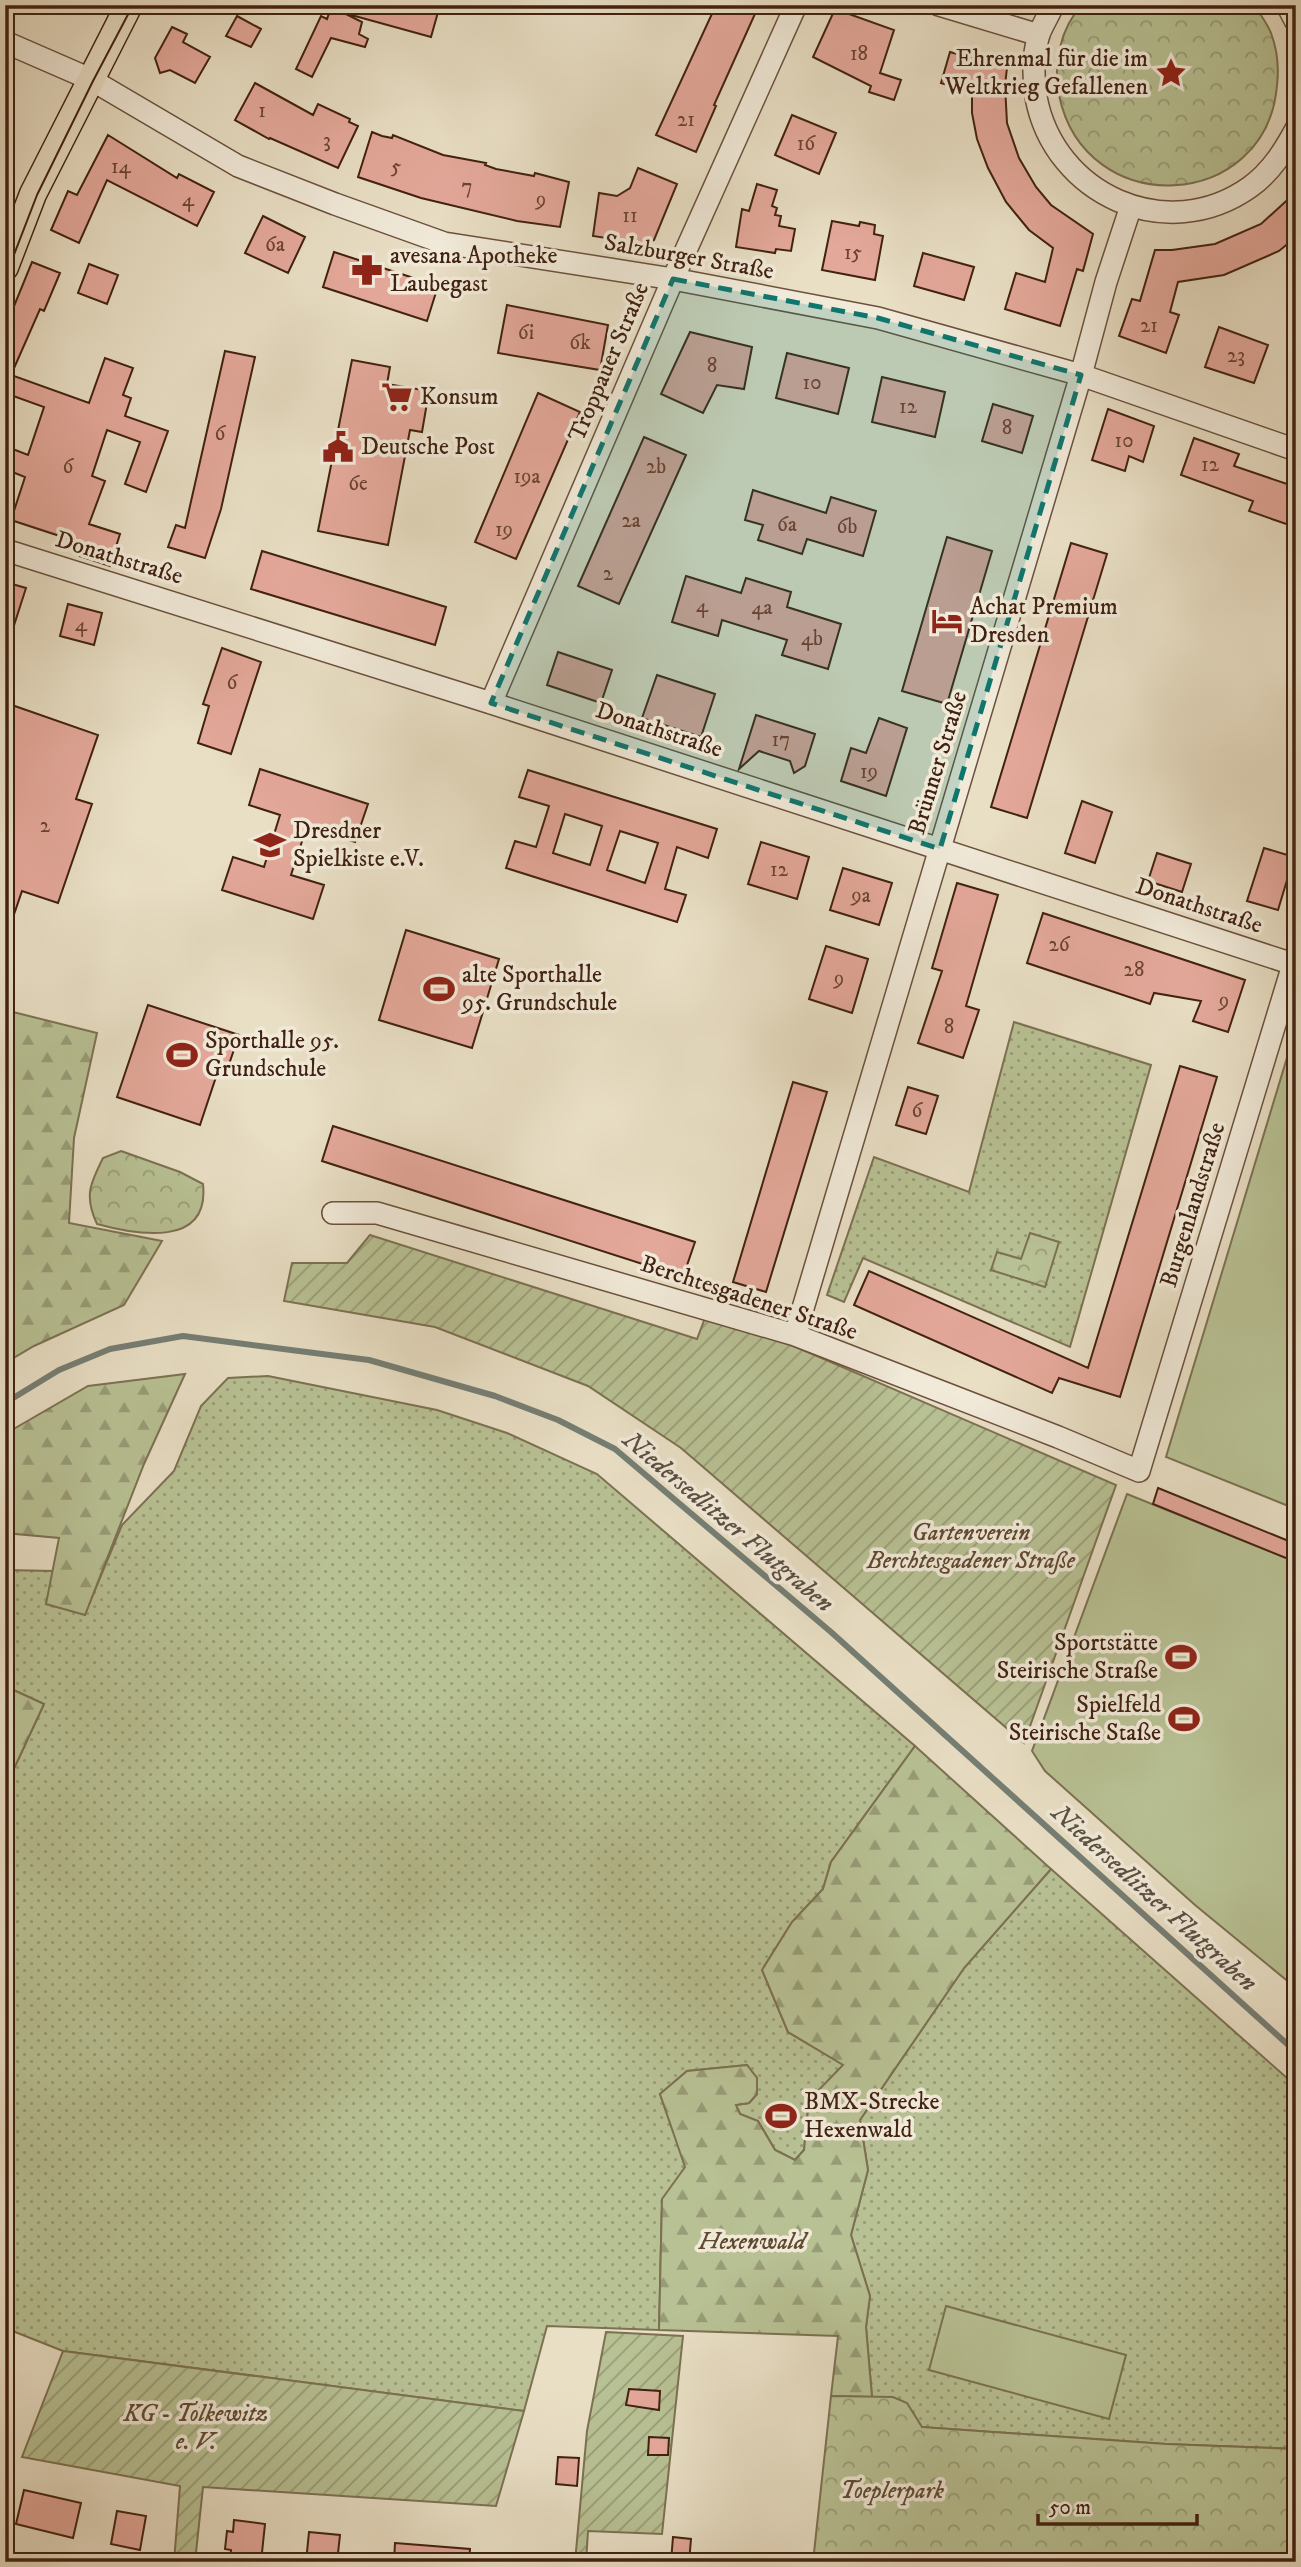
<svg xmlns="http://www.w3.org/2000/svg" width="1301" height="2567" font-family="'IM FELL DW Pica',serif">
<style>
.grass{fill:url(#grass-dots);stroke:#7c7152;stroke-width:2}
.forest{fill:url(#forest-firs);stroke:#7c7152;stroke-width:2}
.park{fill:url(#park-crowns);stroke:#7c7152;stroke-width:2}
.garden{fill:url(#garden-furrows);stroke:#7c7152;stroke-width:2}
.pitch{fill:#b8c194;stroke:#7c7152;stroke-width:2}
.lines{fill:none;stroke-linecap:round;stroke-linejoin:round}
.stream{stroke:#757e74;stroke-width:6}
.building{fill:#e4a89a;stroke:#412110;stroke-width:2;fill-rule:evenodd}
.minor-casing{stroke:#6b503d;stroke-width:24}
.major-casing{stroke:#412110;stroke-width:29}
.minor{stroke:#f1ead9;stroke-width:21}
.major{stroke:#e9dfc5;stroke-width:26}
.tram{stroke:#412110;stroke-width:2}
.marked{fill:#0f766e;fill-opacity:0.2;stroke:#0f766e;stroke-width:5;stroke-dasharray:14 9;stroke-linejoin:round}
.labels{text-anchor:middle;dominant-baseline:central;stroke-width:7;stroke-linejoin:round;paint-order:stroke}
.number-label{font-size:21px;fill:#6a4332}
.poi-label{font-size:24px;fill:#412110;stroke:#f1ead9;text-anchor:start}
.street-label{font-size:24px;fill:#412110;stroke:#f1ead9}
.park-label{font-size:24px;font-style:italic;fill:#5f4931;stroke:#f1ead9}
.water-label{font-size:26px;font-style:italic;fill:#5b5042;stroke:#f1ead9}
</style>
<defs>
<pattern id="grass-dots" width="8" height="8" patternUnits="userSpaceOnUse" patternTransform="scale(1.75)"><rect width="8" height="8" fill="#b8c194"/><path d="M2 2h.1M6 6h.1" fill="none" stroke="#979c77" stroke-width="1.8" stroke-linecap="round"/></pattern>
<pattern id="forest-firs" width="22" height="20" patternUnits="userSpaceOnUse" patternTransform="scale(1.75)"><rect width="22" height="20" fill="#b8c194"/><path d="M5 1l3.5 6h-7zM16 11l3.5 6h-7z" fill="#979c77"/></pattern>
<pattern id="park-crowns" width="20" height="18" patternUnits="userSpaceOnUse" patternTransform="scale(1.75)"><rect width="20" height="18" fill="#b8c194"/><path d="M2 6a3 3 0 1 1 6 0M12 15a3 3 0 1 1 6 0" fill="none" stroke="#979c77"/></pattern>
<pattern id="garden-furrows" width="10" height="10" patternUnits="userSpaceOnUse" patternTransform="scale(1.75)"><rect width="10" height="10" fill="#b8c194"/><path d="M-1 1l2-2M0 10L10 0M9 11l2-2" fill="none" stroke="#979c77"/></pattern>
</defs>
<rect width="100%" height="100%" fill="#e9dfc5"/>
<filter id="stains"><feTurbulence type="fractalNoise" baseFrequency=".00286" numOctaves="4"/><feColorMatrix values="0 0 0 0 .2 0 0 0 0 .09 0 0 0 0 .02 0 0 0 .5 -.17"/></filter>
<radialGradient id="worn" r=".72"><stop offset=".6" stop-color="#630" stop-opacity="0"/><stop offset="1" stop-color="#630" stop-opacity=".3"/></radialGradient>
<path class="grass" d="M1014 1022 1151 1065 1070 1347 863 1258 844 1302 827 1295 874 1157 969 1192Z
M268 1376 437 1410 507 1433 597 1474 915 1746 831 1862 823 1889 792 1922 762 1970 788 2032 844 2065 809 2100 804 2150 795 2160 775 2150 758 2121 740 2114 735 2105 749 2103 757 2094V2078L747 2065 687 2071 660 2094 686 2167 662 2200 659 2330 547 2326 524 2411 63 2351 5 2328V1788L44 1704 7 1687 5 1690V1570L54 1571 46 1604 85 1614 122 1525 174 1471 201 1406 228 1378Z
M1051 1869 1296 2086V2449L1166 2444 921 2427C907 2401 902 2397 872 2397L866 2327 870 2296 851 2235 868 2170 860 2120 964 1968Z"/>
<path class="forest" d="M5 1010 97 1033 74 1138 69 1223 162 1241 124 1305 34 1346 5 1363Z
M185 1374 144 1464 85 1615 46 1604 59 1538 5 1533V1434L88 1386Z
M7 1687 44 1704 5 1788V1690Z
M915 1746 1051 1869 964 1968 860 2120 868 2170 851 2235 870 2296 866 2327 872 2397 831 2396 838 2336 659 2330 662 2199 685 2167 660 2094 687 2071 747 2065 757 2078V2094L749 2103 736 2105 740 2114 758 2121 775 2150 795 2160 804 2150 809 2100 843 2065 788 2032 762 1970 792 1922 823 1889 831 1862Z"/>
<path class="park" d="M1082 5H1254C1260 14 1267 23 1271 33 1277 49 1279 68 1277 85 1267 212 1085 222 1059 95 1053 65 1060 28 1082 5Z
M121 1151 180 1172 203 1184C210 1248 137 1235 97 1224 84 1196 90 1184 103 1158Z
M1030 1233 1059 1242 1045 1287 991 1270 997 1252 1021 1259Z
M831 2396 893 2397 907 2403 922 2427 1166 2444 1296 2449V2562H813Z"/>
<path class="garden" d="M370 1235 697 1339 705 1318 782 1341 1116 1485 1024 1743 681 1448 588 1386 435 1327 284 1301 292 1263H347Z
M606 2332 683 2336 662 2534 588 2531 586 2562H575L587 2431Z
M63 2351 524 2411 496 2506 203 2487 195 2562H174L180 2486 22 2457Z"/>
<path class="pitch" d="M1296 1028V1509L1166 1457Z
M1127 1494 1296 1562V1988L1195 1905 1045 1771 1032 1751Z
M946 2306 1126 2355 1109 2419 929 2370Z"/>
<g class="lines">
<path class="stream" d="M5 1403 59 1370 110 1349 183 1336 369 1360 495 1396 558 1420 615 1449 831 1632 1296 2052"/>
</g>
<path class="building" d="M332 5H440L431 37 344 13 362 22 359 34 368 39 365 47 331 38 312 77 296 69 321 16 327 19Z
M716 5H759L714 105 716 106 696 152 656 135Z
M835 9 894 30 880 73 901 80 894 100 869 92 871 86 813 57Z
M237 16 261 29 251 47 226 36Z
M172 27 187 34 183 42 210 57 195 83 170 70 160 73 155 58Z
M950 52 1007 68 1005 85 1007 123 1019 158 1036 187 1051 205 1093 234 1083 271 1077 269 1060 326 1005 309 1016 273 1045 282 1053 248 1029 230 1006 202 988 168 977 139 972 113V92L941 83Z
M255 83 313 115 318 104 350 119 349 122 358 126 338 168 270 138 269 139 235 120Z
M792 115 836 133 819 174 775 155Z
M372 132 382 136 392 138 393 135 443 155 486 163 485 165 496 169 534 176 535 173 569 182 560 227 517 221 421 198 358 177Z
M108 135 177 178 179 174 214 192 197 226 107 180 79 243 51 230 68 191 77 195Z
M638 168 677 184 654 240 645 244 593 236 599 193 617 196 630 188Z
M757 184 777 190 772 206 777 208 775 215 781 216 779 226 795 229 791 251 776 249 775 253 736 247 742 209 749 211Z
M1296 192V237L1279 251 1224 275 1178 282 1170 312 1179 315 1166 353 1119 336 1132 299 1140 301 1155 250H1172L1215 244 1261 224Z
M263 216 305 237 288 273 245 253Z
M832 221 859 226 860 222 875 225 874 234 883 236 875 280 822 270Z
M334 252 438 286 427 321 323 287Z
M923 253 974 267 964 300 914 286Z
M32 262 60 273 44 311 40 309 11 375 89 403 105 358 133 368 123 395 131 398 125 416 168 431 146 492 125 484 140 442 107 430 92 476 105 481 89 524 120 534 110 566 80 556 84 544 11 520 25 477 5 469V446L28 455 44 407 5 393V314L10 316Z
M89 264 118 275 107 304 78 293Z
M507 305 608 325 600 370 498 353Z
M1219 327 1268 345 1254 383 1205 367Z
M690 332 752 347 744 389 717 385 703 413 661 394Z
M225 351 255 357 221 509 205 558 168 547 176 525 185 528Z
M787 353 849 368 838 414 776 398Z
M352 360 390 367 387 384 429 391 422 432 410 430 388 545 318 531Z
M882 377 945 392 935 437 872 422Z
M538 393 580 412 516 559 475 542Z
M993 404 1033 416 1022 453 982 441Z
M1108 409 1154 426 1143 462 1129 456 1125 471 1092 460Z
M644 437 686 455 619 604 578 586Z
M1194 438 1239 454 1234 466 1296 487V514L1292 526 1249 511 1253 501 1181 475Z
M753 490 826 513 831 497 876 511 863 556 807 539 802 554 758 540 763 525 745 520Z
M947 537 992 551 947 704 902 691Z
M1071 543 1107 554 1027 818 991 807Z
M262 551 446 607 435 645 251 589Z
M686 576 741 593 746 578 791 592 787 607 841 624 828 669 782 655 787 640 722 620 718 636 672 622Z
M5 582 26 588 9 641H5Z
M68 604 102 613 94 645 60 636Z
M222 648 261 662 231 754 198 743 209 706 203 704Z
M558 652 612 670 601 703 547 685Z
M657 675 715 694 701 737 642 718Z
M9 704 98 735 76 799 92 804 58 903 22 891 8 932 5 931V715Z
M756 715 815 734 805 766 794 773 790 761 759 751 739 769Z
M879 718 907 728 886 796 841 781 851 748 866 753Z
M260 769 368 804 355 842 307 826 291 875 324 885 313 919 222 890 233 857 264 867 280 815 249 805Z
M528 770 717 829 708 858 677 847 665 889 686 895 677 922 506 868 515 841 536 847 549 806 519 797ZM565 814 602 826 590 865 553 853ZM620 831 658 843 645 883 607 870Z
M1082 801 1112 812 1095 863 1065 853Z
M761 842 809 857 797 899 748 884Z
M1264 848 1294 857 1278 910 1247 901Z
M1157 853 1191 864 1182 892 1148 881Z
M843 868 892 883 879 925 830 910Z
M957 883 998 895 966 1006 979 1010 963 1058 918 1043 942 971 932 968Z
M1043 913 1245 980 1228 1032 1193 1021 1201 1001 1154 993 1150 1004 1027 963Z
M406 930 499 959 472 1048 379 1020Z
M826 946 868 959 852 1013 809 999Z
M148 1005 239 1035 225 1076 217 1074 200 1125 117 1097Z
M1180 1066 1217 1077 1120 1397 1059 1378 1052 1393 854 1305 869 1271 1088 1368Z
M793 1082 827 1092 766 1292 733 1282Z
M908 1087 938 1096 926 1134 896 1125Z
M333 1126 695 1242 683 1277 322 1161Z
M1158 1488 1296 1544V1562L1153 1504Z
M629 2389 660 2391 659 2410 626 2405Z
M649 2437 669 2438 668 2455H648Z
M558 2457 579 2458 577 2486 556 2484Z
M24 2490 81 2503 73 2538 16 2524Z
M117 2511 146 2516 140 2550 111 2544Z
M234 2520 265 2524 261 2562H230L231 2550 225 2549 227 2531 233 2532Z
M309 2532 340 2535 337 2562H306Z
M673 2537 691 2539 689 2562H671Z
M395 2543 470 2549 469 2562H394Z"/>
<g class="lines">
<defs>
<path id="minor" d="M939 5 1039 35
M1053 5C1049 15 1043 24 1039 34 1033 54 1033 77 1036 97 1054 195 1167 246 1250 187 1271 172 1284 151 1296 129
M1287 5 1296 22
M5 42 90 79 238 166 335 204 444 243 673 279 878 318 1081 375 1296 450
M5 550 491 703 1296 965
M491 703 673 279 796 5
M333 1213H377L795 1335 1058 1437 1139 1471 1296 955
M795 1335 1081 375 1106 282 1131 206"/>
<path id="major" d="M5 267 33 194 129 5"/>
</defs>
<use href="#minor" class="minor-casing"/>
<use href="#major" class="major-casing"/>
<use href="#minor" class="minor"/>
<use href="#major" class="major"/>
<path class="tram" d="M5 278 37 195 93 81 133 5"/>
</g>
<path class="marked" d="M673 279 878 318 1081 375 940 849 491 703Z"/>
<defs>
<symbol id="sight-bare" viewBox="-9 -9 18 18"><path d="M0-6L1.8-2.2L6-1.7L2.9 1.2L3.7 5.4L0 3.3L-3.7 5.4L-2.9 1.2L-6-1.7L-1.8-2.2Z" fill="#8f2418" stroke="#f1ead9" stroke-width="2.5" paint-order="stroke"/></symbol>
<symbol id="pharmacy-bare" viewBox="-9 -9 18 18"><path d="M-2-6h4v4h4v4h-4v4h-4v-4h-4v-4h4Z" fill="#8f2418" stroke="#f1ead9" stroke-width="2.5" paint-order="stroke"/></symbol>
<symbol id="supermarket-bare" viewBox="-9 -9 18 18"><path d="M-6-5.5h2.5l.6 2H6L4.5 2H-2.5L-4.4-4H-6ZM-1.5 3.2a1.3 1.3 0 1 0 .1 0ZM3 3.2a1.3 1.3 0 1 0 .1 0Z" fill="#8f2418" stroke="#f1ead9" stroke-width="2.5" paint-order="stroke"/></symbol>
<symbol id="civic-bare" viewBox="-9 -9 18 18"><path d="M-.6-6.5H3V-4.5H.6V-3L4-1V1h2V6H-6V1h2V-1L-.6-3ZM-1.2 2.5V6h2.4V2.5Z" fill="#8f2418" stroke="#f1ead9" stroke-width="2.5" paint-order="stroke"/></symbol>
<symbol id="hotel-bare" viewBox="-9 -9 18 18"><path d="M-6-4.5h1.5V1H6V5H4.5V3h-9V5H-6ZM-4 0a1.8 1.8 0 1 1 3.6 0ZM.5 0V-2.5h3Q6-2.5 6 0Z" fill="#8f2418" stroke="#f1ead9" stroke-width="2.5" paint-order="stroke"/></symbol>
<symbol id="school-bare" viewBox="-9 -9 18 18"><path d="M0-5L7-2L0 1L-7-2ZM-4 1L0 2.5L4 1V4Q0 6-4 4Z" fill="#8f2418" stroke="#f1ead9" stroke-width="2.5" paint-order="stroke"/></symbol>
<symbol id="stadium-bare" viewBox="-9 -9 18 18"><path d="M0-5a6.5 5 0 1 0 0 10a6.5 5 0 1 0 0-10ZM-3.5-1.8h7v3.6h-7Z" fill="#8f2418" stroke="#f1ead9" stroke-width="2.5" paint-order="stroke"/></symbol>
</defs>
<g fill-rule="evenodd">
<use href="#sight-bare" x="1149" y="51" width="44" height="44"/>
<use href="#pharmacy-bare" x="345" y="248" width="44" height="44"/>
<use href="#supermarket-bare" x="375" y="375" width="44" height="44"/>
<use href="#civic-bare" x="316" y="425" width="44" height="44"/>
<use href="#hotel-bare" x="925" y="599" width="44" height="44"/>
<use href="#school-bare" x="248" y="823" width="44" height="44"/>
<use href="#stadium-bare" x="417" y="967" width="44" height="44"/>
<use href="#stadium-bare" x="160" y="1033" width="44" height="44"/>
<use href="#stadium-bare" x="1159" y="1635" width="44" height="44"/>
<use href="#stadium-bare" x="1162" y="1697" width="44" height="44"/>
<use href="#stadium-bare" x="759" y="2094" width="44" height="44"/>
</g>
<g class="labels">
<g class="number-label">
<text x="859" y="54">18</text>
<text x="262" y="111">1</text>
<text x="686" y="120">21</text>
<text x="327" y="141">3</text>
<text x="806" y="144">16</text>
<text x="121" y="167">14</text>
<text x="396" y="167">5</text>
<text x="467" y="187">7</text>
<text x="188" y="200">4</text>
<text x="541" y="200">9</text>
<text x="630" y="216">11</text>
<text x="275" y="245">6a</text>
<text x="853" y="253">15</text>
<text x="1149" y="326">21</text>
<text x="526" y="333">6i</text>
<text x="580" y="343">6k</text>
<text x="1236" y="356">23</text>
<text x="712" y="366">8</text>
<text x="812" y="383">10</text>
<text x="908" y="407">12</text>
<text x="1007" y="428">8</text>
<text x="220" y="434">6</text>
<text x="1124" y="441">10</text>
<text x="1210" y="465">12</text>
<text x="68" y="467">6</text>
<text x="656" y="467">2b</text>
<text x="527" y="477">19a</text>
<text x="358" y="484">6e</text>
<text x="631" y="521">2a</text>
<text x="787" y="525">6a</text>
<text x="847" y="527">6b</text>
<text x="504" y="530">19</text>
<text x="608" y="574">2</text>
<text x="702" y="606">4</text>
<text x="762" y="608">4a</text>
<text x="81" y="625">4</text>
<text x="812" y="639">4b</text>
<text x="232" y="683">6</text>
<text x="781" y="740">17</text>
<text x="869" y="772">19</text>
<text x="45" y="826">2</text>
<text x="779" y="870">12</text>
<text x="861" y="896">9a</text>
<text x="1059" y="945">26</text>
<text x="1134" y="970">28</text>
<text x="839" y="979">9</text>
<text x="1224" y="1001">9</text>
<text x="949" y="1027">8</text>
<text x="917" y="1111">6</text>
</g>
<g class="poi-label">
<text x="1148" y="59" text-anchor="end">Ehrenmal für die im<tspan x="1148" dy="28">Weltkrieg Gefallenen</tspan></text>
<text x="390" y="256">avesana Apotheke<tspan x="390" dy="28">Laubegast</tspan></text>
<text x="420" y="397">Konsum</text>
<text x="361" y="447">Deutsche Post</text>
<text x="970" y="607">Achat Premium<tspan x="970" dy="28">Dresden</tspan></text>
<text x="293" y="831">Dresdner<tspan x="293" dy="28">Spielkiste e.V.</tspan></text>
<text x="462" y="975">alte Sporthalle<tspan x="462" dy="28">95. Grundschule</tspan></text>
<text x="205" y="1041">Sporthalle 95.<tspan x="205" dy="28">Grundschule</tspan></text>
<text x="1158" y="1643" text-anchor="end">Sportstätte<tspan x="1158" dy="28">Steirische Straße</tspan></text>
<text x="1161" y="1705" text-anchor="end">Spielfeld<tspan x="1161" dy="28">Steirische Staße</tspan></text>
<text x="804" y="2102">BMX-Strecke<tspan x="804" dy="28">Hexenwald</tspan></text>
</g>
<g class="street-label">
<text transform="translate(689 257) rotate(10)">Salzburger Straße</text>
<text transform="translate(609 362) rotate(-67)">Troppauer Straße</text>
<text transform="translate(119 558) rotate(17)">Donathstraße</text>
<text transform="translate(659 730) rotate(18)">Donathstraße</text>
<text transform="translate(938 763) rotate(-73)">Brünner Straße</text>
<text transform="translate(1199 906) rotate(18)">Donathstraße</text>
<text transform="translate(1193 1205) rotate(-73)">Burgenlandstraße</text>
<text transform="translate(749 1298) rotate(18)">Berchtesgadener Straße</text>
</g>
<g class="park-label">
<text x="971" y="1533">Gartenverein<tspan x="971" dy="28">Berchtesgadener Straße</tspan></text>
<text x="752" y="2242">Hexenwald</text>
<text x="196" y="2414">KG - Tolkewitz<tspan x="196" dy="28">e. V.</tspan></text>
<text x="892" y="2491">Toeplerpark</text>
</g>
<g class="water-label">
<text transform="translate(728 1522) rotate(40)">Niedersedlitzer Flutgraben</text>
<text transform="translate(1154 1898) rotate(42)">Niedersedlitzer Flutgraben</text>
</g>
</g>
<rect width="1301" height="2567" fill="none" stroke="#e9dfc5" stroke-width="28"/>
<rect x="7" y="7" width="1287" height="2553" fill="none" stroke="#412110" stroke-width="3.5"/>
<rect x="14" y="14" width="1273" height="2539" fill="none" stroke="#412110" stroke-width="2"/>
<path d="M1038 2514v10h159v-10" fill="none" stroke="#412110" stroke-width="3.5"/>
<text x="1049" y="2514" font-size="21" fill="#412110" stroke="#f1ead9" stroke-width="5" paint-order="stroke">50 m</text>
<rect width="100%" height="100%" filter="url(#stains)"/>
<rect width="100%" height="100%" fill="url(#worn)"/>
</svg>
